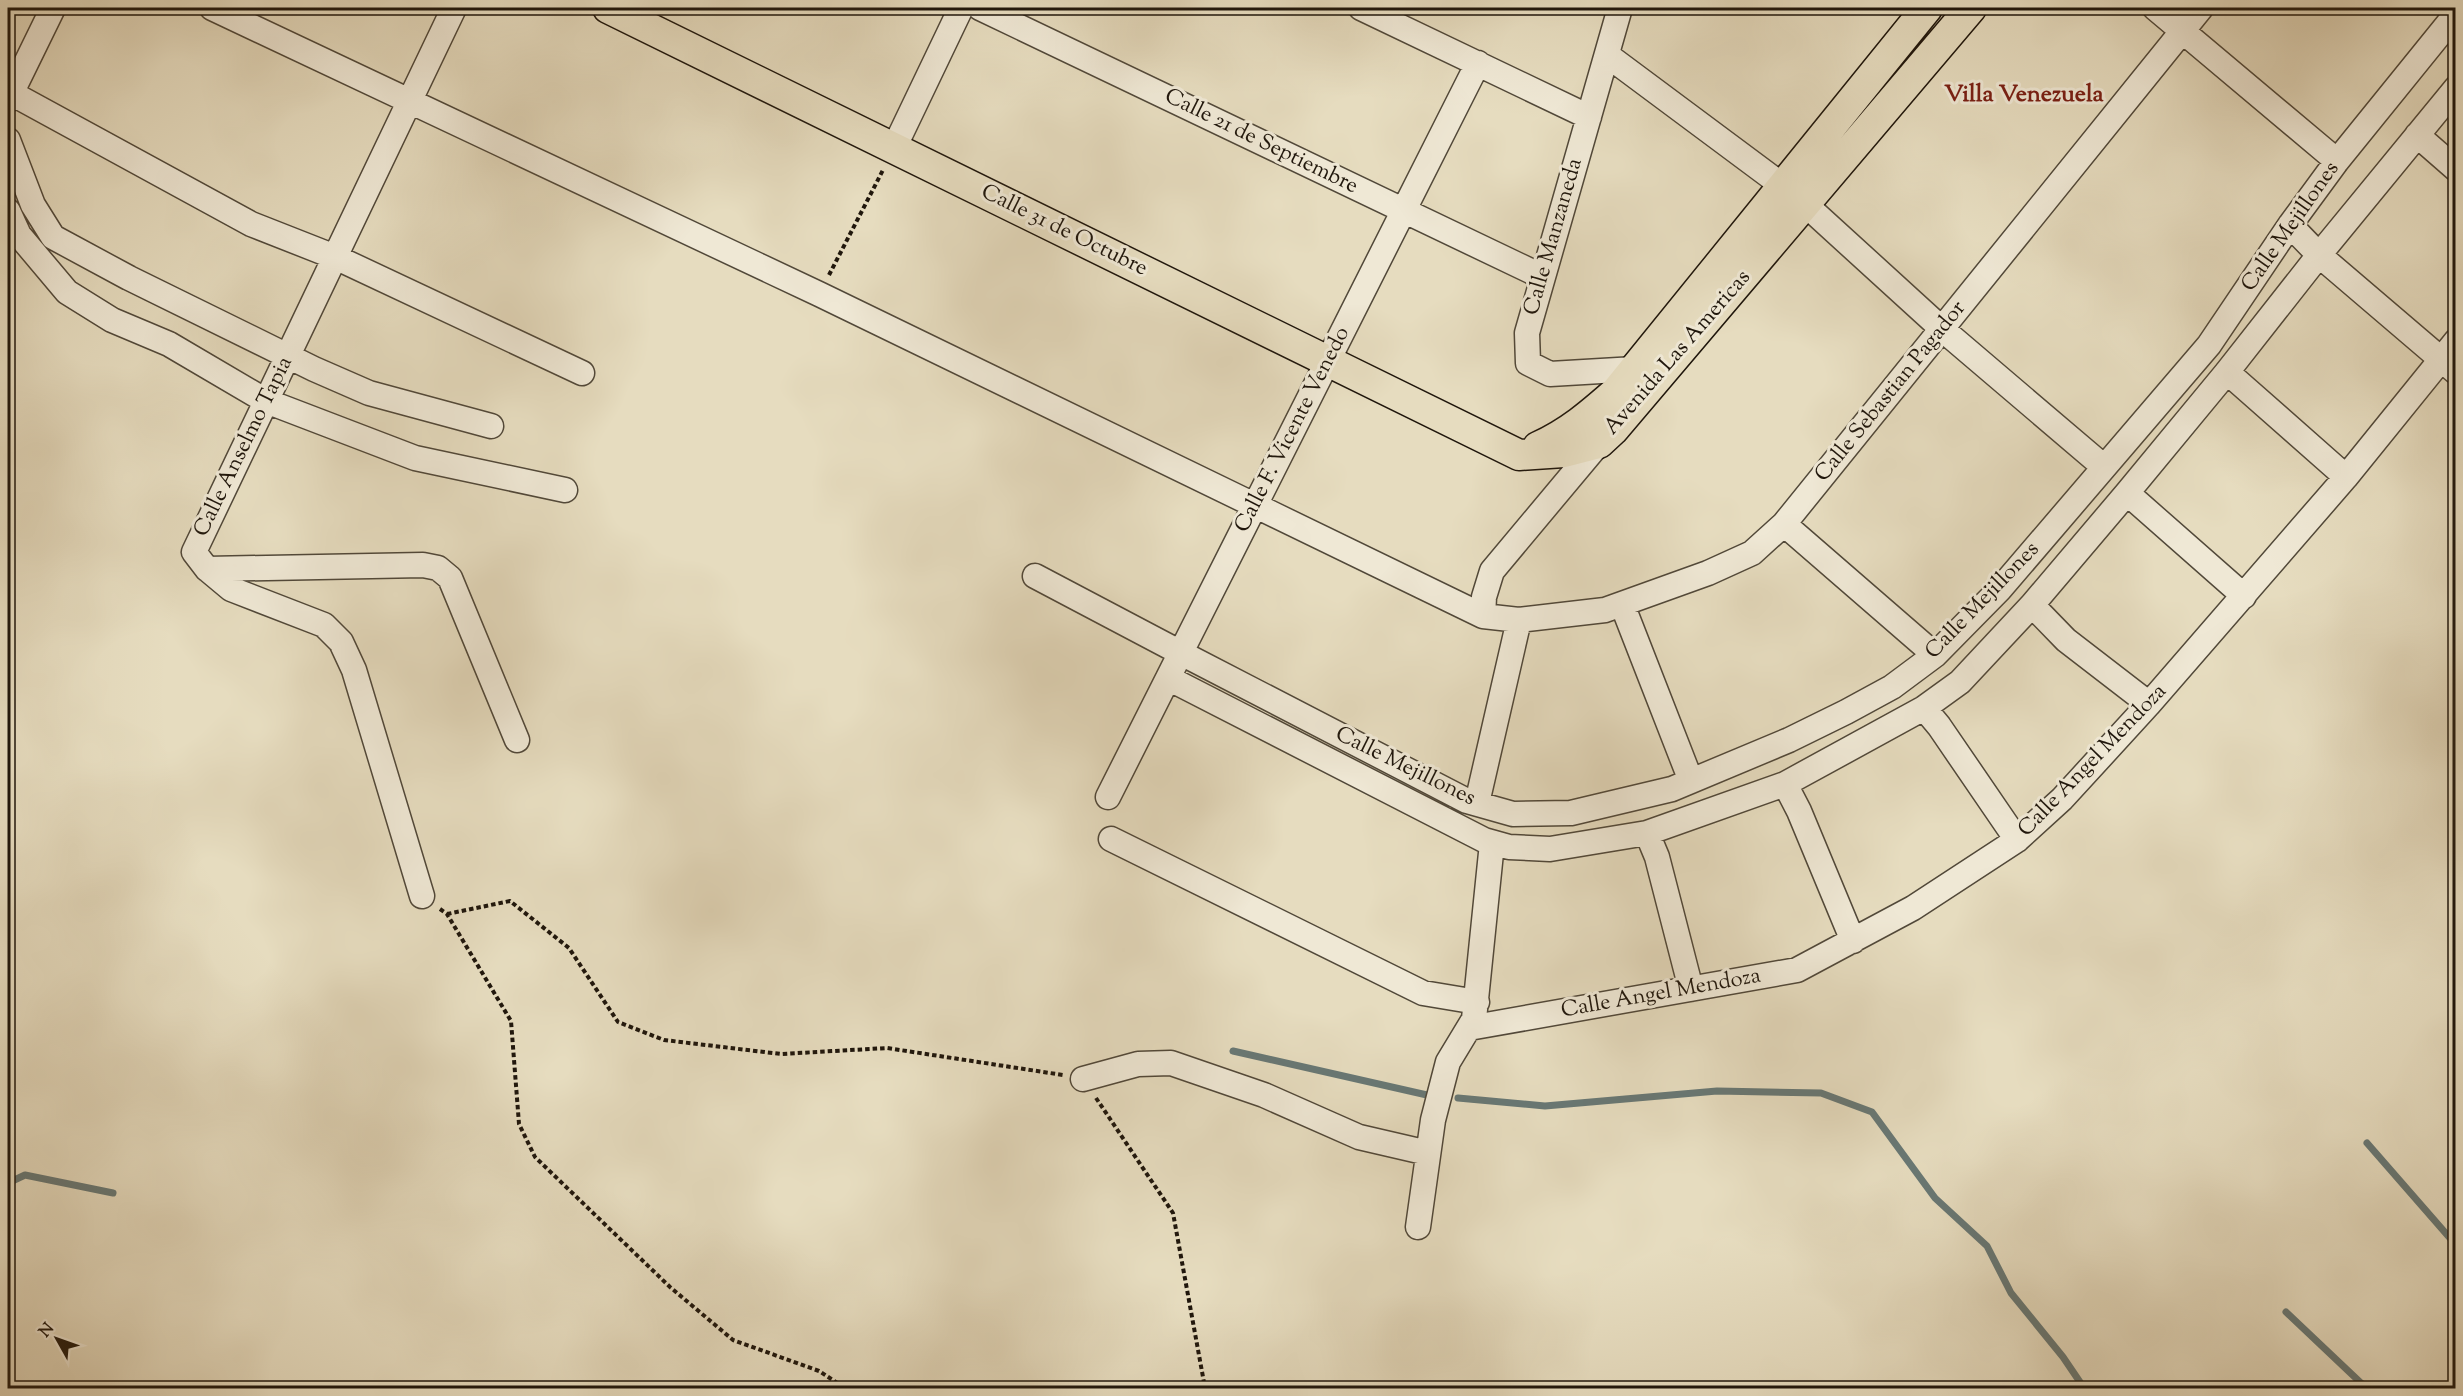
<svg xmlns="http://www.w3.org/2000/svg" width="2463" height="1396" font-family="'Sorts Mill Goudy',serif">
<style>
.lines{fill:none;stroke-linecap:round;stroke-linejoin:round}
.stream{stroke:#687875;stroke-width:7}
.minor-casing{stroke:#514839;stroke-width:27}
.major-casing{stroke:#1f160c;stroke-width:33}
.path{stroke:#1f160c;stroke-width:4;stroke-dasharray:4.5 3;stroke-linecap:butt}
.minor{stroke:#efe8d5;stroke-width:24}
.major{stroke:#e6dcbf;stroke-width:30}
.labels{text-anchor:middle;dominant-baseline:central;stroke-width:6;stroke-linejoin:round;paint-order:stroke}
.street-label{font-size:22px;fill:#1f160c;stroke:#efe8d5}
.neighbourhood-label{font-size:24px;font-weight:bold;fill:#7a1f14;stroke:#efe8d5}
</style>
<rect width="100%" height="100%" fill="#e6dcbf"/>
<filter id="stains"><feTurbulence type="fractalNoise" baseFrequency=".00333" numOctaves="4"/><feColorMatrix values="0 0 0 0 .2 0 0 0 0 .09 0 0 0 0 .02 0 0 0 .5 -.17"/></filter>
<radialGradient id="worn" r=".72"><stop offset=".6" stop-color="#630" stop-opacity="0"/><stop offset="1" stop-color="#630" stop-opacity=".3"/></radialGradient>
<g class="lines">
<path class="stream" d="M1233 1051 1427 1095
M1458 1098 1545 1106 1717 1091 1821 1093 1872 1112 1935 1198 1987 1246 2011 1293 2063 1357 2084 1388
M2367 1143 2456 1245
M8 1183 25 1175 113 1193
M2286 1312 2361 1383 2370 1388"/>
<defs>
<path id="minor" d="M212 8 819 294 1483 616 1519 620 1605 610 1708 573 1752 553 1784 524 2201 8
M980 8 1543 277
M1361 8 1589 117
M1620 8 1527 333 1528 363 1550 374 1635 369
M2155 8 2337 161
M1607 55 1783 186
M11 93 251 224 335 257 582 373
M8 100 53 8
M2417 135 2456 169
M8 140 33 205 53 237 129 278 314 369 369 393 491 426
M894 148 961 8
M1806 205 1942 329 2104 467
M8 211 19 235 67 292 112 320 169 344 266 401 415 458 565 490
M2290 225 2319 255 2456 372
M2227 372 2346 477
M2127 493 2244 596
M1784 524 1935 655
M207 569 423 565 438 568 450 578 517 740
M1035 576 1181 653 1467 801 1513 814 1571 813 1672 789 1789 740 1846 712 1892 687 1935 655 2000 589 2209 345 2290 225 2337 161 2456 14
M1622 604 1691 781
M2032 605 2066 640 2149 704
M1483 616 1484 597 1492 571 1599 443
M1168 678 1484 840 1509 847 1550 849 1647 833 1785 784 1924 708 1960 682 2032 605 2127 493 2227 372 2319 255 2456 88
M1924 708 1939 726 2017 840
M1785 784 1799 811 1853 941
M1108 797 1478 63
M1477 803 1519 620
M1647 833 1657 857 1691 989
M1111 839 1423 993 1477 1002
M422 896 354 670 341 642 324 625 231 589 207 569 194 552 454 8
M1469 1028 1797 970 1913 908 2017 840 2062 799 2149 704 2346 477 2456 341
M1083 1079 1138 1064 1171 1063 1264 1095 1359 1137 1428 1153
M1418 1227 1433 1120 1448 1062 1474 1019 1492 843"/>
<path id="major" d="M608 8 1519 455 1564 452 1599 443 1613 430 1971 8
M1538 447C1569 433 1591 414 1616 392L1927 8"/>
</defs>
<use href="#minor" class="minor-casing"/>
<use href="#major" class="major-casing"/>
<path class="path" d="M829 275 883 170
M440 909 447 914 511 1021 519 1124 535 1157 670 1287 733 1340 819 1371 845 1388
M447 914 510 901 569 948 618 1022 664 1040 781 1054 887 1048 1063 1075
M1096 1098 1173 1213 1205 1388"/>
<use href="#minor" class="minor"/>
<use href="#major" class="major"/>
</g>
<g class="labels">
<g class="street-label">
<text transform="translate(1261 142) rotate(26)">Calle 21 de Septiembre</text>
<text transform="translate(2291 227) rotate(-55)">Calle Mejillones</text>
<text transform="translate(1064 231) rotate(26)">Calle 31 de Octubre</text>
<text transform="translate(1554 237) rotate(-74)">Calle Manzaneda</text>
<text transform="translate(1678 353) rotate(-49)">Avenida Las Americas</text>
<text transform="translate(1891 392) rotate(-51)">Calle Sebastian Pagador</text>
<text transform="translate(1293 430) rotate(-63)">Calle F. Vicente Venedo</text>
<text transform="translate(244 447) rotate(-64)">Calle Anselmo Tapia</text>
<text transform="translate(1983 601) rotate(-46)">Calle Mejillones</text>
<text transform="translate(2093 761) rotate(-46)">Calle Angel Mendoza</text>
<text transform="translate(1405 767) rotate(26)">Calle Mejillones</text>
<text transform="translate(1661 994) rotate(-10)">Calle Angel Mendoza</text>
</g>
<g class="neighbourhood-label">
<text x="2024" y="95">Villa Venezuela</text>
</g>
</g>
<rect width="2463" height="1396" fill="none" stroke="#e6dcbf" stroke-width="30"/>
<rect x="9" y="9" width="2445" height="1378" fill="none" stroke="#1f160c" stroke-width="3"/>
<rect x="15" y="15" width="2433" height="1366" fill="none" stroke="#1f160c" stroke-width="1.5"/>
<g transform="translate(57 1339) rotate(310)" stroke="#efe8d5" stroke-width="4.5" paint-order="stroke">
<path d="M0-4.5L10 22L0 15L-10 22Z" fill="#1f160c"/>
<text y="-9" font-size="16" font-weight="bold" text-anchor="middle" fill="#1f160c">N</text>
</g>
<rect width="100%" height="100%" filter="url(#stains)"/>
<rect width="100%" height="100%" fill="url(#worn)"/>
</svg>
